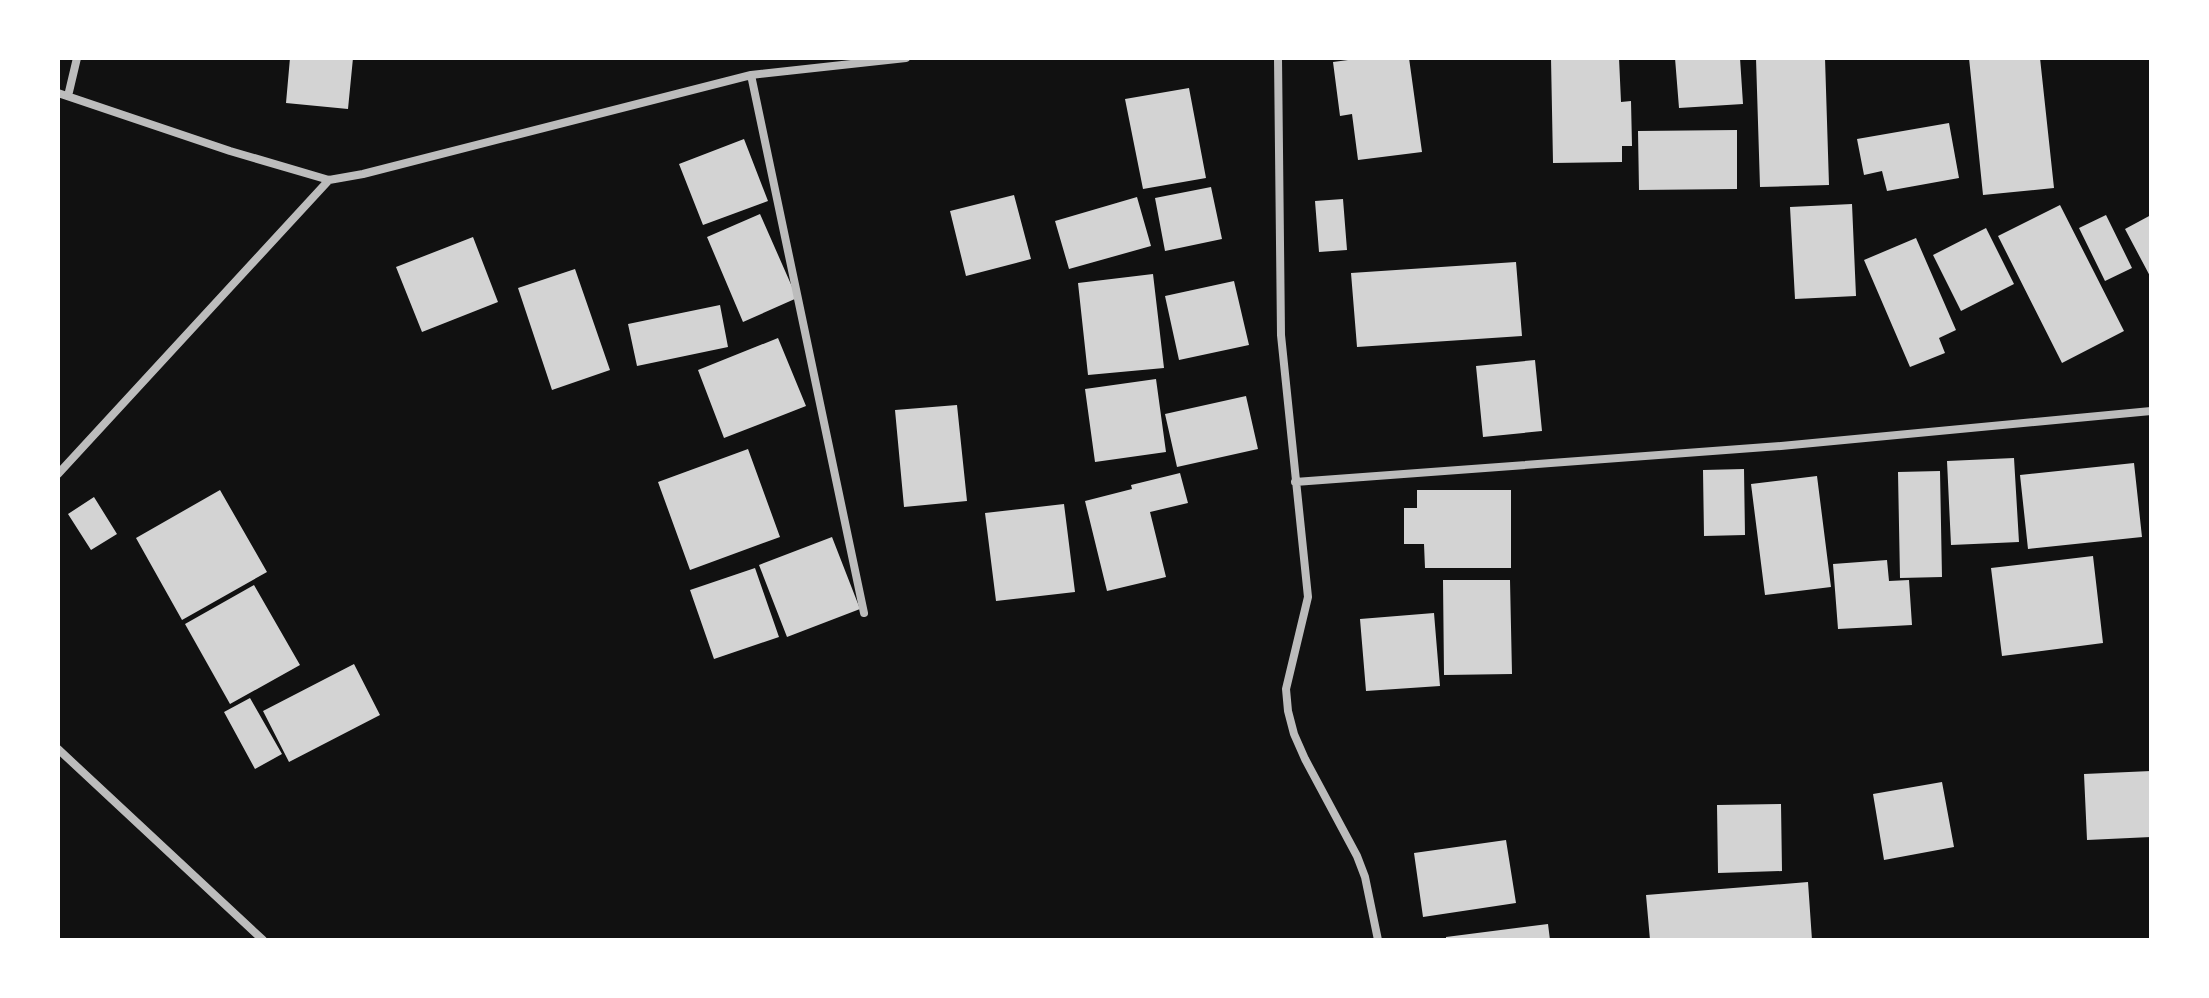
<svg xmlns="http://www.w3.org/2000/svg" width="2209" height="998" font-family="Signika,sans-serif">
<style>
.building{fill:#d3d3d3}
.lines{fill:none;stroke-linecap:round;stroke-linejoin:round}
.minor{stroke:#bcbcbc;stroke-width:8}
</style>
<rect width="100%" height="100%" fill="#111"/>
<path class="building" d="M290 58H353L348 109 286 103Z
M1363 58H1409L1422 152 1358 160 1352 114 1340 116 1333 62Z
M1551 58H1619L1621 102 1631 101 1632 146H1622V162L1553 163Z
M1675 58H1740L1743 104 1679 108Z
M1756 58H1825L1829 185 1760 187Z
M1969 58H2040L2054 188 1983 195Z
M1189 88 1206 178 1143 189 1125 99Z
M1949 123 1959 178 1887 191 1882 171 1864 175 1857 139Z
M1737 130V189L1639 190 1638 131Z
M744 139 768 201 703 225 679 164Z
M1211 187 1222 239 1165 251 1155 198Z
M1014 195 1031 259 966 276 950 211Z
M1137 197 1151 246 1069 269 1055 221Z
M1343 199 1347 250 1319 252 1315 201Z
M1852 204 1856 296 1795 299 1790 207Z
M2060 205 2124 331 2062 363 1998 236Z
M760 214 797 298 743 322 707 237Z
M2106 215 2132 268 2105 281 2079 228Z
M2151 215V278L2125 229Z
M1986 228 2014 284 1961 311 1933 255Z
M473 237 498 302 422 332 396 267Z
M1916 238 1956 330 1939 338 1945 353 1910 367 1864 260Z
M1516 262 1522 336 1357 347 1351 273Z
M575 269 610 370 552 390 518 288Z
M1153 274 1164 368 1088 375 1078 283Z
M1234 281 1249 345 1179 360 1165 296Z
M720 305 728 347 637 366 628 324Z
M778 338 806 406 724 438 698 370Z
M1535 360 1542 431 1483 437 1476 366Z
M1156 379 1166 452 1095 462 1085 389Z
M1246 396 1258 449 1177 467 1165 414Z
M957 405 967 501 904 507 895 410Z
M748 449 780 537 690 570 658 482Z
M2014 458 2019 542 1951 545 1947 461Z
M2134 463 2142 537 2028 549 2020 475Z
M1744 469 1745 535 1704 536 1703 470Z
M1940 471 1942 577 1900 578 1898 472Z
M1180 473 1188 503 1150 512 1166 577 1107 591 1085 501 1132 489 1131 485Z
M1817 476 1831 587 1765 595 1751 484Z
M220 490 267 572 182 620 136 538Z
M1417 490H1511V568H1425L1424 544H1404V508H1417Z
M94 497 117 534 91 550 68 514Z
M1064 504 1075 592 996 601 985 513Z
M832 537 860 609 787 637 759 565Z
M2093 556 2103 643 2002 656 1991 568Z
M1887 560 1889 581 1909 580 1912 625 1838 629 1833 564Z
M755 568 779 637 714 659 690 590Z
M1443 580H1510L1512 674 1444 675Z
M254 585 300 665 230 704 185 624Z
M1434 613 1440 686 1366 691 1360 619Z
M354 664 380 715 289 762 263 711Z
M250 698 282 754 255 769 224 712Z
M2151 771V837L2087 840 2084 774Z
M1942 782 1954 847 1884 860 1873 794Z
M1781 804 1782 871 1718 873 1717 805Z
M1506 840 1516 903 1423 917 1414 853Z
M1808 882 1812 940H1650L1646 895Z
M1548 924 1550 940H1446V937Z"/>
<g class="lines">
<path class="minor" d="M1278 58 1281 335 1308 597 1286 689 1288 711 1294 734 1305 759 1357 856 1365 877 1378 940
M751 75 864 613
M58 93 230 151 329 180 363 174 751 75 906 58
M68 96 77 58
M58 474 329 180
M1295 482 1781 446 2151 411
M58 749 263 940"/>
</g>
<rect width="2209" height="998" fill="none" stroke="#ffffff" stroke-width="120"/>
</svg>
